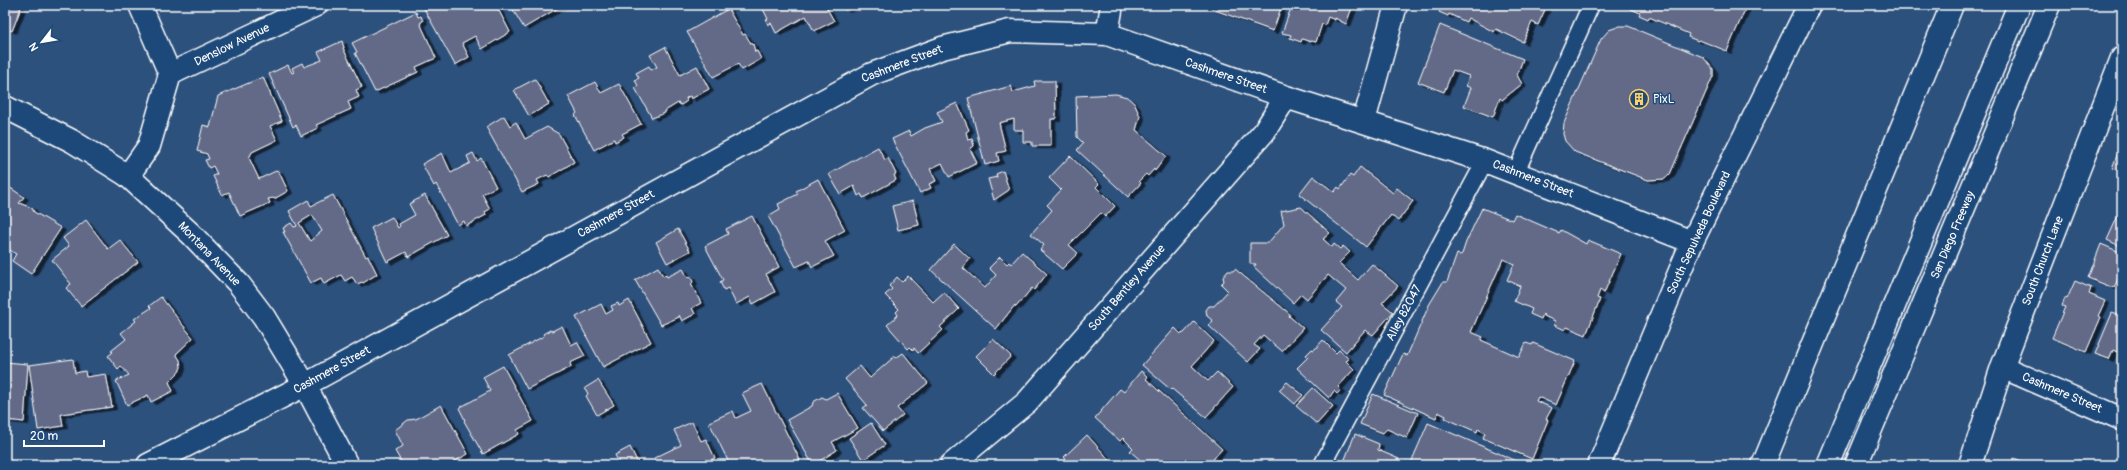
<svg xmlns="http://www.w3.org/2000/svg" width="2127" height="470" font-family="Pangolin,sans-serif">
<style>
.building{fill:#636b88;stroke:#fff;fill-rule:evenodd;filter:url(#shadow)}
.lines{fill:none;stroke-linecap:round;stroke-linejoin:round}
.service-casing{stroke:#fff;stroke-width:19}
.minor-casing{stroke:#fff;stroke-width:25}
.tertiary-casing{stroke:#fff;stroke-width:25}
.secondary-casing{stroke:#fff;stroke-width:25}
.motorway-casing{stroke:#fff;stroke-width:25}
.service{stroke:#1f4a7a;stroke-width:16}
.minor{stroke:#1f4a7a;stroke-width:22}
.tertiary{stroke:#1f4a7a;stroke-width:22}
.secondary{stroke:#1f4a7a;stroke-width:22}
.motorway{stroke:#1f4a7a;stroke-width:22}
.labels{text-anchor:middle;dominant-baseline:central;stroke-width:3;stroke-linejoin:round;paint-order:stroke}
.street-label{font-size:12px;fill:#fff;stroke:#1f4a7a}
.poi-label{font-size:12px;fill:#fff;stroke:#1f4a7a;text-anchor:start}
</style>
<defs>
<filter id="shadow"><feDropShadow dx="4.5" dy="2.5" stdDeviation="0" flood-color="#0009"/></filter>
</defs>
<rect width="100%" height="100%" fill="#2d517d"/>
<filter id="ink" filterUnits="userSpaceOnUse"><feTurbulence type="fractalNoise" baseFrequency=".025" numOctaves="2"/><feDisplacementMap in="SourceGraphic" scale="8" xChannelSelector="R" yChannelSelector="G"/><feConvolveMatrix kernelMatrix="1 2 1 2 8 2 1 2 1" color-interpolation-filters="sRGB"/></filter>
<g filter="url(#ink)">
<path class="building" d="M5 5H19L18 7 21 8 12 31 5 28Z
M422 5H496L510 32 482 49 475 36 462 43 469 57 455 65Z
M510 5H563L524 28Z
M761 5H825L834 21 814 31 806 16 776 33 771 23 768 25 766 20 768 19Z
M842 5H861L845 10Z
M1213 5H1282L1273 31 1212 9Z
M1292 5H1353L1346 24 1335 18V20L1328 17 1325 25 1322 24 1316 42 1311 41V42L1302 39 1301 42 1290 38 1291 35 1282 33Z
M1353 5H1363L1362 8Z
M1443 5H1547L1538 25 1532 22 1523 42 1496 29 1494 32 1468 18 1466 22 1449 14 1448 16 1439 12Z
M1622 5H1747L1727 51 1699 40 1698 41 1688 37 1689 34 1649 17 1648 19 1639 15 1640 13Z
M728 9 743 35 745 34 752 45 753 44 755 52 757 51 761 59 742 70 738 64 713 77 687 32Z
M416 12 418 17 421 16 423 21 420 23 436 58 416 67 418 72 375 92 355 53 357 52 352 43Z
M1440 25 1523 59 1517 75 1522 84 1502 100 1500 98 1493 117 1464 106 1471 88 1466 86 1469 76 1453 70 1444 92 1418 82Z
M1620 26H1628L1703 57 1713 69V76L1670 174 1665 179 1648 180 1575 152 1565 141 1563 134 1564 123 1601 39 1609 30Z
M342 41 344 48H343L362 87 356 90 359 97 348 102 351 109 316 125 318 128 301 136 296 125 293 127 269 74 288 65 292 73 294 72 292 68 302 63 304 67 322 60 318 52Z
M665 47 680 75 697 66 709 89 691 99 690 96 686 98 687 101 681 105 678 103 665 111V113L652 118 635 88 638 86 635 80 639 78 636 73 649 66 651 70 657 67 650 55Z
M263 77 282 121 270 126 277 140 252 152 249 158 259 179 278 170 288 191 274 199 273 198 268 199 270 203 240 216 229 192 222 195 213 176 217 174 213 166 209 168 205 160 209 159 207 154 197 151 203 125 210 127 218 96Z
M535 79 549 104 529 116 514 90Z
M1034 81H1055L1056 119H1051V146H1032V142H1023V130H1014V119L999 123 1006 151 997 153 999 161 985 165 968 98 1011 86 1013 92 1035 86Z
M595 82 601 93 619 84 641 124 622 134 624 137 615 142 614 139 594 150 575 115 577 113 568 96Z
M1116 94 1127 97 1134 103 1140 116 1136 130 1166 156 1155 171 1154 169 1148 176 1146 174 1139 181 1141 183 1128 197 1077 150 1083 143 1077 137 1076 96Z
M957 103 969 130 966 132 968 140 972 139 974 146 970 149 977 163 949 177 942 163 930 169 936 181 929 184 931 188 920 193 892 139 909 131 911 136 925 128 942 122 937 112Z
M504 116 510 126 516 122 525 139 547 127 559 134 574 162 549 177 547 175 537 180 539 184 522 192 486 127Z
M2122 143V172L2112 168Z
M878 147 885 160 888 158 896 174 894 175 896 180 863 198 861 194 858 196 854 186 840 194 829 174Z
M442 153 451 173 470 163 467 156 473 153 477 161 481 158 496 187 482 194 490 209 485 212 486 215 466 226 464 221 458 225 436 184 434 186 422 164Z
M1070 156 1099 184 1096 187 1115 206 1105 217 1101 213 1069 245 1078 253 1062 269 1040 250 1044 245 1031 234 1052 210 1047 205 1061 190 1049 178Z
M1360 167 1393 193 1397 188 1413 201 1398 221 1391 215 1366 247 1299 194 1313 176 1334 192 1338 187 1340 189 1350 175 1353 177Z
M1003 171 1009 190 994 200 988 179 997 177 996 174Z
M818 179 845 230 825 241 834 256 812 267 809 261 796 267 768 216 780 209 778 204 798 194 796 191Z
M6 185 24 197 19 203 32 208 34 212 61 228 31 274 12 261 16 254 5 247Z
M333 195 366 257 368 256 377 274 363 283 362 282 357 284 352 277 345 281 341 275 324 284 321 278 311 283 283 232H285L283 228 291 223 294 227 297 226 289 211 308 200 311 206ZM312 215 322 231 310 241 299 223Z
M425 195 447 235 408 257 406 252 387 262 371 228 392 217 398 228 400 226 399 224 415 215 409 204Z
M913 201 919 225 898 230 892 206Z
M1301 207 1330 233 1323 239 1332 247 1334 244 1340 249 1343 246 1350 252 1339 263 1358 280 1372 264 1398 286 1382 303 1393 312 1373 335 1365 330 1346 352 1321 330 1342 307 1336 302 1346 290 1328 275 1307 299 1301 294 1293 303 1254 267 1256 264H1250V243H1268L1284 224 1281 211Z
M2122 207V247L2107 240Z
M1482 208 1512 220 1515 214 1559 233 1561 230 1586 244 1588 240 1621 254 1604 293 1600 290 1597 298 1600 299 1586 335 1567 327 1565 330 1554 325 1555 321 1544 316 1543 314 1541 319 1530 314 1532 309 1514 301 1520 286 1507 280 1514 264 1503 259 1471 332 1483 337 1481 340 1519 357 1526 343 1532 345 1533 343 1575 361 1556 405 1538 397 1536 401 1552 408 1546 419 1548 420 1532 459 1483 438 1485 433 1478 429 1477 432 1445 418 1446 416 1438 412 1436 418 1384 395 1403 354 1407 356 1429 305 1443 282H1447L1457 254 1460 255 1462 254 1466 242Z
M752 216 779 267 766 274 775 292 753 304 750 297 736 304 728 288 724 290 720 282 723 280 705 246 728 234 726 229Z
M86 220 108 249 120 240 138 262 81 306 66 288 71 284 52 260 69 246 63 238Z
M678 229 690 251 667 263 656 242Z
M954 244 970 259 963 268 985 288 996 275 989 268 1000 257 1007 264 1009 262 1011 264 1022 252 1047 274 1034 290 1032 288 1016 307 1015 305 996 329 931 270Z
M2101 244 2122 253V269L2114 288 2088 278Z
M658 267 663 276 666 275 667 277 683 269 688 278 690 276 693 282 691 284 701 303 692 308 695 314 682 321 679 315V317L661 325 635 280Z
M1235 269 1290 314 1289 316 1303 328 1282 351 1263 335 1254 345 1260 349 1248 362 1208 325 1213 321 1207 316 1206 310 1209 306H1214L1228 291 1221 284 1224 281 1223 277 1228 271H1233Z
M908 276 933 302 944 292 959 309 940 327 943 330 918 353 914 348 913 350 910 347 908 349 887 325 898 315 896 312 899 309 885 295 892 289 889 286 897 277 902 282Z
M2075 281 2091 288 2089 294 2105 301 2098 316 2101 317 2086 352 2052 338 2065 307 2062 306 2065 298 2067 299Z
M161 297 193 338 176 354 180 360 181 367 179 372 169 382 173 391 151 402 148 395 127 405 116 381 129 375 121 366 118 369 108 356 113 352 111 351 126 339 121 333 136 321 134 319 151 308 149 306Z
M629 300 651 342 603 367 576 317 601 304 606 314 613 310 611 306 618 303 619 306Z
M2122 306V354L2113 350 2109 359 2095 354 2112 313 2118 315Z
M1194 322 1214 341 1192 366 1208 381 1217 372 1233 387 1206 417 1172 389 1171 390 1142 365 1175 328 1181 334 1184 333Z
M562 326 571 345 577 342 585 356 570 363 571 367 527 389 509 355 544 336 543 334 550 330 552 331Z
M993 339 1011 356 994 374 976 356Z
M1323 340 1336 353 1339 350 1349 359 1346 361 1354 369 1338 387 1341 390 1337 394 1334 391 1329 398 1297 368 1308 357 1306 355 1312 349 1314 350Z
M903 353 928 383 897 408 903 415 883 431 863 408 867 405 845 379 860 366 870 378 895 356 896 358Z
M73 359 75 373 85 371 86 377 106 374 112 407 61 414 63 426 38 430 29 365Z
M5 362 28 364 24 422 5 420Z
M503 366 533 421 517 430 519 434 483 454 464 421 465 420 459 408 490 391 483 377Z
M1141 371 1148 377 1146 379 1222 449 1208 465 1197 463 1196 465H1146L1130 451 1133 448 1123 438 1120 441 1095 418 1120 389 1124 392Z
M598 380 614 405 597 415 586 396 588 394 585 388Z
M1287 382 1303 395 1295 404 1279 390Z
M762 384 800 460 790 465H730L709 422 733 411 736 418 751 411 742 393Z
M1313 388 1333 406 1317 424 1296 406Z
M837 393 858 428 832 442 837 450 813 465 787 420 812 406 813 402 822 397 826 399Z
M1373 394 1418 413 1407 438 1387 429 1383 433 1360 424Z
M441 405 468 454 448 465H403L395 451 403 446 395 430 408 420 416 419Z
M692 422 701 441 706 439 715 458 711 460 714 465H656L654 458 681 445 674 430Z
M871 423 885 445 863 460 849 438Z
M1428 423 1526 465H1410Z
M1355 434 1379 444 1378 450 1399 459 1396 465H1335L1337 461 1343 464Z
M1087 435 1114 465H1071L1064 457Z
M630 447 639 465H620L615 455Z
M2014 458 2031 465H2010Z
M2078 460 2089 465H2076Z"/>
<g class="lines">
<defs>
<path id="service" d="M1516 172 1591 5
M1322 465 1485 161"/>
<path id="minor" d="M1107 34 1112 5
M170 74 316 5
M1364 121 1396 5
M128 176 149 146 170 74 140 5
M2002 367 2122 419
M148 465 305 385 872 74 942 48 1010 31 1107 34 1286 97 1485 161 1692 242
M951 465 1027 402 1264 132 1286 97
M1970 465 2002 367 2122 58"/>
<path id="tertiary" d="M5 107 72 141 128 176 191 234 239 284 264 317 305 385 347 465"/>
<path id="secondary" d="M1599 465 1692 242 1809 5"/>
<path id="motorway" d="M1763 465 1952 5
M1828 465 2019 5
M1856 465 2049 5"/>
</defs>
<use href="#service" class="service-casing"/>
<use href="#minor" class="minor-casing"/>
<use href="#tertiary" class="tertiary-casing"/>
<use href="#secondary" class="secondary-casing"/>
<use href="#motorway" class="motorway-casing"/>
<use href="#service" class="service"/>
<use href="#minor" class="minor"/>
<use href="#tertiary" class="tertiary"/>
<use href="#secondary" class="secondary"/>
<use href="#motorway" class="motorway"/>
</g>
</g>
<defs>
<symbol id="building-ring" viewBox="-11 -11 22 22"><circle r="9.5" fill="#1f4a7a" stroke="#ffd166" stroke-width="1.5"/><path d="M-4-6H4V6H1V3H-1V6H-4ZM-2.5-4.3h1.7v1.8h-1.7ZM.8-4.3h1.7v1.8H.8ZM-2.5-1h1.7V.8h-1.7ZM.8-1h1.7V.8H.8Z" fill="#ffd166"/></symbol>
</defs>
<g fill-rule="evenodd">
<use href="#building-ring" x="1628" y="88" width="22" height="22"/>
</g>
<g class="labels">
<g class="street-label">
<text transform="translate(232 45) rotate(-26)">Denslow Avenue</text>
<text transform="translate(902 64) rotate(-21)">Cashmere Street</text>
<text transform="translate(1226 76) rotate(19)">Cashmere Street</text>
<text transform="translate(1533 179) rotate(21)">Cashmere Street</text>
<text transform="translate(616 214) rotate(-29)">Cashmere Street</text>
<text transform="translate(1699 233) rotate(-65)">South Sepulveda Boulevard</text>
<text transform="translate(1953 235) rotate(-67)">San Diego Freeway</text>
<text transform="translate(209 254) rotate(46)">Montana Avenue</text>
<text transform="translate(2043 261) rotate(-69)">South Church Lane</text>
<text transform="translate(1127 288) rotate(-49)">South Bentley Avenue</text>
<text transform="translate(1404 313) rotate(-62)">Alley 82047</text>
<text transform="translate(332 370) rotate(-29)">Cashmere Street</text>
<text transform="translate(2062 393) rotate(23)">Cashmere Street</text>
</g>
<g class="poi-label">
<text x="1653" y="99">PixL</text>
</g>
</g>
<rect width="2127" height="470" fill="none" stroke="#1f4a7a" stroke-width="20"/>
<rect x="10" y="10" width="2107" height="450" fill="none" stroke="#fff" stroke-width="1.5" filter="url(#ink)"/>
<g transform="translate(42 42) rotate(239)" stroke="#1f4a7a" stroke-width="3" paint-order="stroke">
<path d="M0-3L7 15L0 10L-7 15Z" fill="#ffffff"/>
<text y="-6" font-size="11" font-weight="bold" text-anchor="middle" fill="#ffffff">N</text>
</g>
<path d="M24 440v6h80v-6" fill="none" stroke="#ffffff" stroke-width="2"/>
<text x="30" y="440" font-size="12" fill="#ffffff" stroke="#1f4a7a" stroke-width="3" paint-order="stroke">20 m</text>
</svg>
